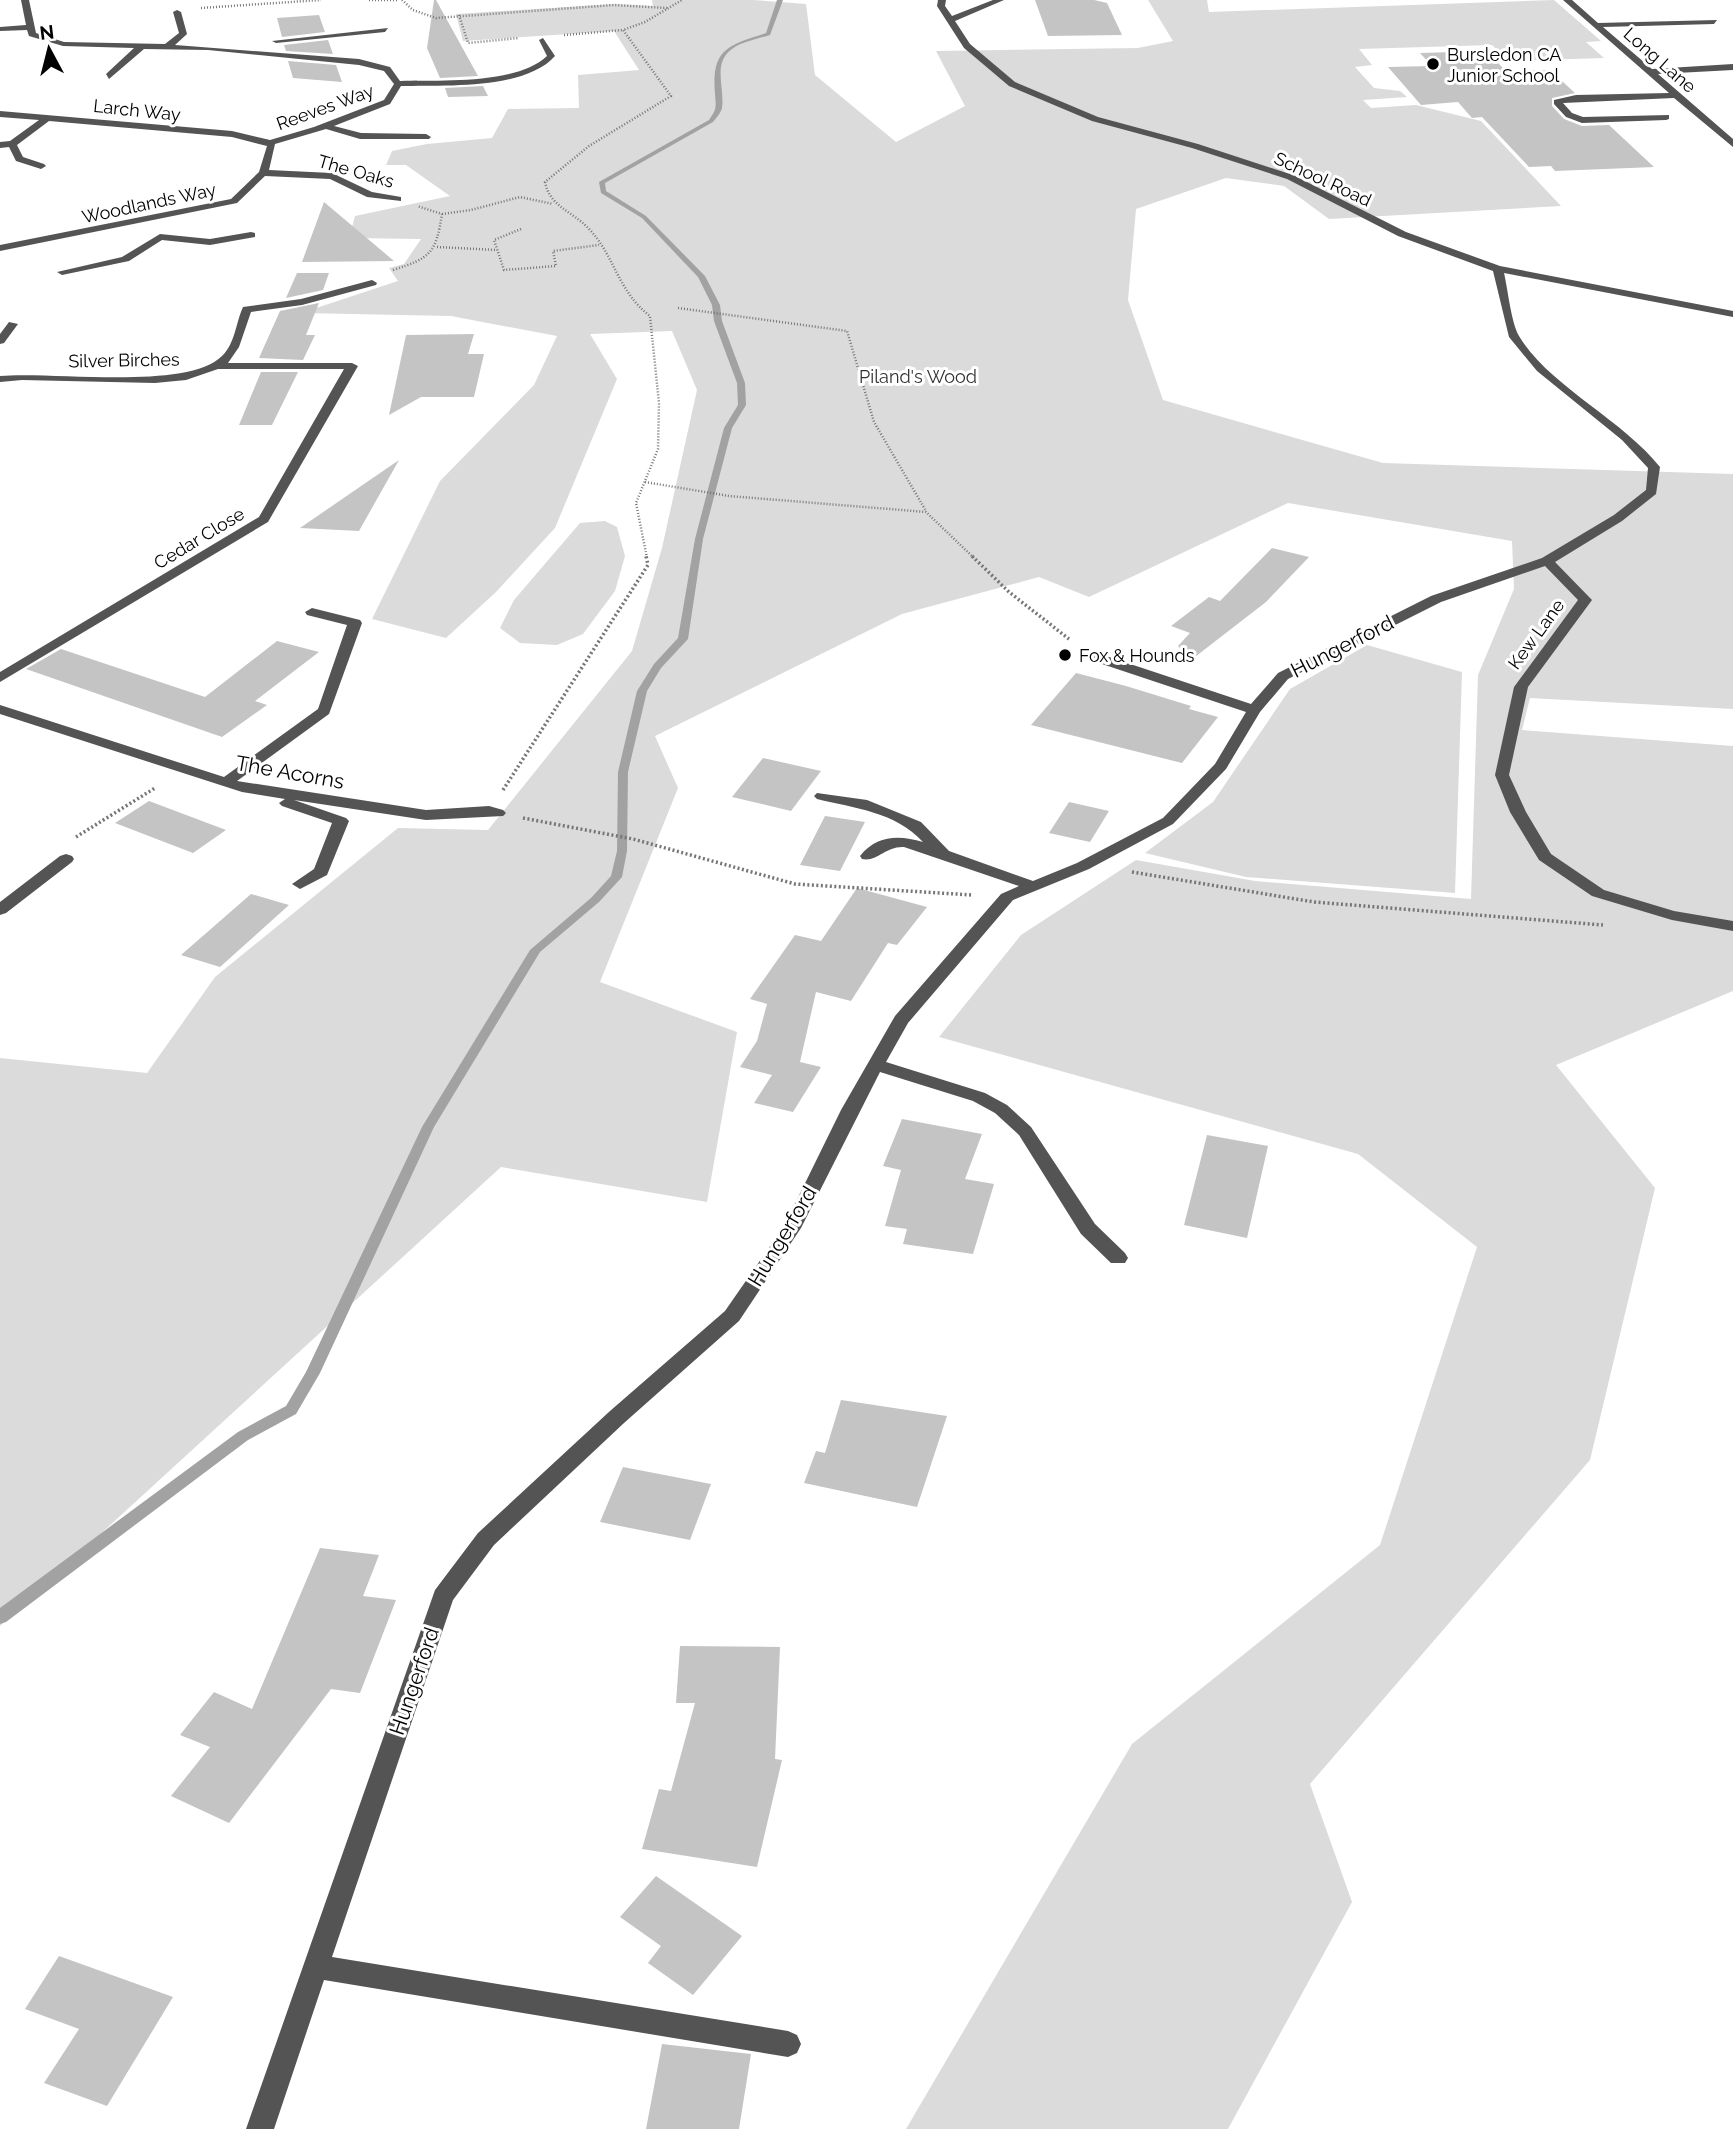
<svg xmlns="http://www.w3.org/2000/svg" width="1733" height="2129" font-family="Raleway,sans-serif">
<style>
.green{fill:#dbdbdb}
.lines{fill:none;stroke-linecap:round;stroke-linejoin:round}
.stream{fill:#a2a2a2;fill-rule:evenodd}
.building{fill:#c4c4c4}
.path-far1{stroke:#767676;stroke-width:2.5;stroke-dasharray:1 2;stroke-linecap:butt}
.path{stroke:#767676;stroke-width:3.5;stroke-dasharray:2 2.5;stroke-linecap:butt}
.minor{fill:#545454;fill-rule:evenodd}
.poi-dot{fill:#000;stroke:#fff;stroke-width:2.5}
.labels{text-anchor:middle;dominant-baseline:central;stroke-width:6;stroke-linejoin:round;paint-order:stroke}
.far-poi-label{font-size:18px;fill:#000;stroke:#fff;text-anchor:start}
.far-street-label{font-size:18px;fill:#000;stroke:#fff}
.far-park-label{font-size:18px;fill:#323232;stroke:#fff}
.street-label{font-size:21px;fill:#000;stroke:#fff}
</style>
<rect width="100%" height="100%" fill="#fff"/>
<path class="green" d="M652 0H753L806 4 815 75 896 142 965 106 936 51 1138 48 1173 41 1148 0H1207L1209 12 1554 0 1601 41 1586 42 1604 58 1508 61 1492 45 1359 49 1372 65 1355 67 1374 88 1400 91 1407 97 1363 100 1371 108 1416 105 1481 121 1561 206 1329 219 1284 186 1226 178 1136 209 1128 300 1163 400 1383 463 1733 474V709L1530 698 1522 730 1733 746V991L1556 1065 1655 1188 1590 1460 1310 1784 1352 1902 1228 2129H906L1132 1744 1380 1545 1477 1247 1358 1154 939 1037 1021 935 1136 860 1255 881 1471 899 1478 675 1514 589 1512 541 1288 503 1089 597 1039 577 902 614 655 736 678 788 600 982 737 1032 707 1202 501 1167 0 1626V1058L147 1073 215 977 398 828 488 830 632 651 662 548 697 390 672 331 590 334 617 379 555 528 496 592 446 638 372 619 440 481 534 385 557 336 451 316 301 313 398 281 389 268 404 264 421 239 349 238 355 216 450 196 406 165H386L392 151 427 144 492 138 508 109 579 108 578 75 639 70 614 31 463 41 456 14 613 4 653 6Z
M605 521 617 527 625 556 615 591 583 634 557 645 520 643 500 628 514 600 580 523Z
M1367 645 1462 672 1455 893 1246 877 1145 853 1213 802 1290 689Z"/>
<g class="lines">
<path class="stream" d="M777 0H783L770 35C758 39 743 41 732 49 712 63 725 88 722 108 721 113 716 118 713 122L605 183 606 191 646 216 705 276 720 305 722 321 745 383 746 405 732 428 703 539 688 639 661 668 647 691 628 772 627 851 622 877 599 902 540 952 434 1127 320 1373 296 1414 248 1440 6 1622 0 1624V1608L238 1432 286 1406 306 1372 422 1127 530 950 591 898 611 876 617 851 618 772 637 691 654 664 678 638 695 539 724 428 738 405 737 383 714 321 712 305 698 277 642 218 601 193 599 182 709 120C717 109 716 107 715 94 711 49 728 45 766 33Z"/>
</g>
<path class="building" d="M434 0H436L478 76 440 78 427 48Z
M1035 0H1094L1107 3 1122 35 1048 36Z
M319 15 325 32 282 37 277 18Z
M328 40 333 54 286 51 284 45Z
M1486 51 1506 71 1550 70 1575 93 1552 98V106L1564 119 1582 126 1609 125 1654 167 1555 171 1551 166 1529 167 1482 117 1472 118 1458 102 1421 105 1388 67 1432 66 1420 53Z
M288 61 336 65 342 82 293 78Z
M483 86 488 96 448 97 445 88Z
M324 202 394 261 302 262Z
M297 273H329L323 290 286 298Z
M319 303 306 335H315L303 360 259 358 280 311Z
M474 334 468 354H484L474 397H421L389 415 406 335Z
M261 372H298L272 425H239Z
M399 460 359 531 300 528Z
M1272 548 1309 557 1266 602 1191 660 1178 646 1190 633 1171 626 1209 597 1220 601Z
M277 641 319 652 255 701 267 705 222 737 26 669 61 649 205 697Z
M1076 673 1126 686 1191 706 1189 709 1218 717 1182 763 1031 725Z
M763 758 821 771 791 811 732 797Z
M149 801 226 830 193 853 115 823Z
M1069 802 1109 811 1090 842 1049 833Z
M825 816 865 822 840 871 800 865Z
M857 888 927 907 897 945 888 943 851 1001 816 992 800 1062 821 1067 793 1112 754 1103 772 1075 740 1067 757 1041 767 1004 750 999 795 935 821 941Z
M251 894 289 905 220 967 181 955Z
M902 1119 982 1134 965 1179 994 1184 973 1254 903 1244 907 1229 885 1226 901 1170 883 1166Z
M1207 1135 1268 1146 1247 1238 1184 1225Z
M841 1400 947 1416 917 1507 804 1483 816 1451 825 1453Z
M623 1467 711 1484 690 1540 600 1522Z
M320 1548 379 1555 363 1596 396 1600 360 1693 331 1689 229 1823 171 1796 210 1747 180 1735 214 1692 252 1709Z
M680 1646 780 1647 775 1759 782 1760 757 1867 642 1849 659 1789 671 1791 695 1703H676Z
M656 1876 742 1936 693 1995 648 1963 661 1946 620 1917Z
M59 1956 173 1997 107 2106 44 2083 79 2029 25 2009Z
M662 2044 751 2054 739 2129H646Z"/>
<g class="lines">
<path class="path-far1" d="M369 0H398
M402 0 413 10 436 18 614 5 667 8
M201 8 321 0
M459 15 468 43 519 38
M564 35 623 30
M442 214 471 210 520 197 553 204
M521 229 494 240 504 270 556 266 553 251 599 245
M437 247 497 250
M393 270C431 258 436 253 442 214L417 206
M678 308 847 331 874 422 926 511
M645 482 729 496 926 512 974 558
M647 558 636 503 658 449 659 403 650 316C617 291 615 255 588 228 572 211 550 207 545 182L589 146 671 96 623 30 645 22 682 0"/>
<path class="path" d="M972 556 1009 592 1069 639
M503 790 648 565 646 556
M523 818 633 839 795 884 972 895
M76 837 155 788
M1132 872 1314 902 1603 925"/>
<path class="minor" d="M21 0H29L36 33 64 42 165 44 179 33 173 12 177 10 181 12 187 34 175 45 359 59 390 67 400 81C441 80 516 85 547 56L539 40 543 38 555 56C525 90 444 85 401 86L390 104 334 126 361 133 426 134 431 137 429 139H360L326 129 275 144 269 170 332 173 372 192 401 197V201L367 197 330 179 265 176 237 203 0 251V245L231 199 259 172 267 146 232 137 49 121 17 145 23 157 44 164 46 166 41 169 16 161 9 147 0 148V142L10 141 39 120 0 117V111L232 131 270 140 314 127 384 100 394 84 384 71 359 65 208 50 144 49 109 79 106 74 134 48 63 46 29 36 27 30 0 31V27L26 25Z
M938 0H946L945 6 952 16 993 0H1004L955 21 970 44 1015 82 1098 117 1198 144 1293 175 1406 232 1500 266 1733 311V317L1504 273C1508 290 1511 322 1519 336 1548 385 1622 419 1660 467L1656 494 1622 521 1555 562 1592 600 1528 687 1509 775 1526 812 1551 854 1604 890 1674 911 1733 921V931L1672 920 1592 896 1539 860 1510 812 1495 775 1514 687 1578 600 1545 566 1441 602 1288 679 1260 712 1226 769 1173 824 1089 869 1013 900 908 1023 886 1062 985 1093 1007 1105 1031 1127 1095 1224 1125 1253 1128 1258 1125 1263H1111L1081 1234 1019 1135 995 1113 973 1101 880 1072 801 1228 739 1321 624 1423 494 1545 453 1600 332 1957 788 2031 797 2035 801 2044 797 2053 788 2057 324 1980 274 2129H246L435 1590 478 1533 610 1411 725 1311 784 1226 841 1110 895 1016 1001 894 1019 886 904 847C885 846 878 862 862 859L860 856C877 835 899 835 923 842 896 812 854 808 817 799L814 796 817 793 867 800 921 822 949 851 1033 881 1077 863 1163 818 1215 764 1246 712 1084 658V652H1094L1251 704 1278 673 1431 596 1542 558 1614 515 1646 490 1648 468 1622 440 1537 371 1509 337 1493 271 1398 236 1287 179 1192 148 1092 121 1009 86 964 48 937 6Z
M1563 0H1572L1598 23 1717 20 1714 24 1603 27 1652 69 1733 64V70L1658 74 1733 139V147L1674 98 1563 103 1572 113 1583 117 1669 115V119L1666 120 1582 123 1566 117 1554 104V100L1576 95 1669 93Z
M388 28 385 32 276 43 272 41Z
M251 232 255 233V237L210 245 162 240 129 261 62 275 57 272 122 257 160 234 210 239Z
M372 280 377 283 376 285 302 305 251 312 239 347 228 363H352L358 366 268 522 0 682V672L259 517 344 369H218L186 380 155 383 22 380 0 382V376C52 371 187 391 222 356 235 344 236 322 243 307L301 299Z
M9 322 18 324 4 343 0 344V334Z
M312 608 360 620 362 623 329 714 237 781 426 810 489 806 503 810 506 813 503 816 426 820 294 800 346 818 349 821 327 875 300 889 292 884 314 869 332 823 282 806 279 803 285 799 242 792 0 714V705L224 777 318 709 347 625 307 615 305 612Z
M66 854 72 856 74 859 72 862 6 913 0 915V902L60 856Z"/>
</g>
<g class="poi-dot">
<circle cx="1433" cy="64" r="7"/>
<circle cx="1065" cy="655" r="7"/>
</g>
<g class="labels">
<g class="far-poi-label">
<text x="1447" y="54">Bursledon CA<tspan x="1447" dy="21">Junior School</tspan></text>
<text x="1079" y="655">Fox &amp; Hounds</text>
</g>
<g class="far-street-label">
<text transform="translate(1660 60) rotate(41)">Long Lane</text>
<text transform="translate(325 107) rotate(-20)">Reeves Way</text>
<text transform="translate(137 110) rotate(6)">Larch Way</text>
<text transform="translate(356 171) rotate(16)">The Oaks</text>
<text transform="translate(1323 179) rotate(25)">School Road</text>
<text transform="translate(149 203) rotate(-12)">Woodlands Way</text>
<text transform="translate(124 360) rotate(-1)">Silver Birches</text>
<text transform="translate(199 538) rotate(-31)">Cedar Close</text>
<text transform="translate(1536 634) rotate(-54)">Kew Lane</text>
</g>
<g class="far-park-label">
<text x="918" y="376">Piland's Wood</text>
</g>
<g class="street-label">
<text transform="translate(1342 646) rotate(-27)">Hungerford</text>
<text transform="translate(290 772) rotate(10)">The Acorns</text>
<text transform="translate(782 1236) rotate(-59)">Hungerford</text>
<text transform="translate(414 1681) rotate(-71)">Hungerford</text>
</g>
</g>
<g transform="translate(49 49) rotate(353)" stroke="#ffffff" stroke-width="5" paint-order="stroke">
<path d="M0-5L12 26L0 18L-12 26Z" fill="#000000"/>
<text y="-10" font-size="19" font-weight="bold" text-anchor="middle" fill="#000000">N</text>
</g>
</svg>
